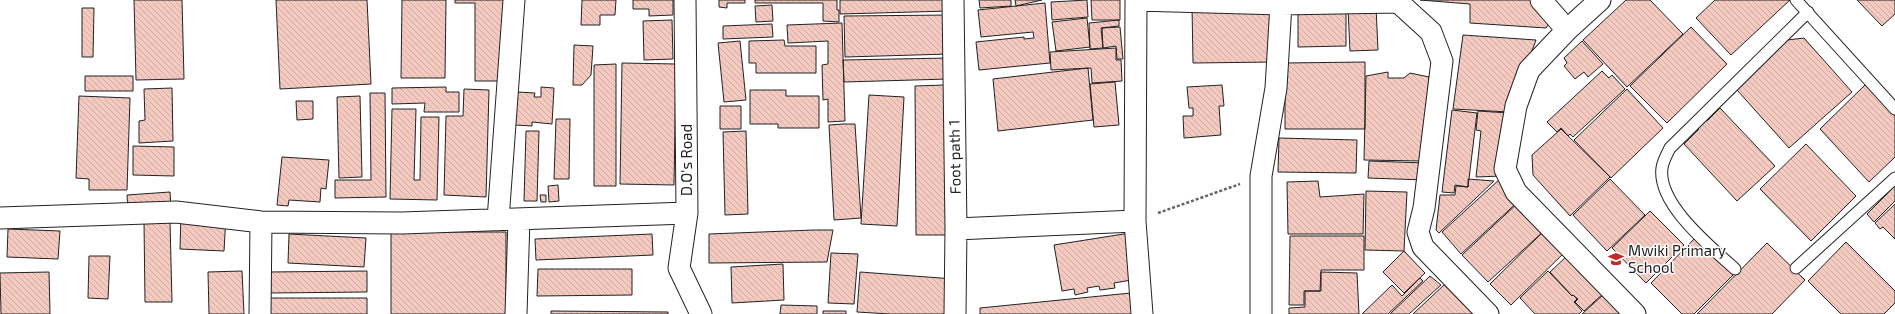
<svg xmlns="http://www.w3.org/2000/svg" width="1895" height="314" font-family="'Exo 2',sans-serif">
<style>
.building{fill:url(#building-back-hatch);stroke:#222}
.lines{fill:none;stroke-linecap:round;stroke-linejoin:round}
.service-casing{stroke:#222;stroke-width:13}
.minor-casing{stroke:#222;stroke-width:23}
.path{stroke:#646464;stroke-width:2.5;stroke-dasharray:3 2;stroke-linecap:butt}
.service{stroke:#fff;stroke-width:11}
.minor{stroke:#fff;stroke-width:21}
.labels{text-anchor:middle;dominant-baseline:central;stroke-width:3;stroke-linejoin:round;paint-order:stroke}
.street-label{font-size:15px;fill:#222;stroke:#fff}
.poi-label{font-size:15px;fill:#222;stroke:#fff;text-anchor:start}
</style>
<defs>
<pattern id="building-back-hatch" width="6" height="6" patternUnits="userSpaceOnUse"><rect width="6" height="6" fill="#f3c9c0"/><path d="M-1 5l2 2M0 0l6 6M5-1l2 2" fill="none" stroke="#d0aca5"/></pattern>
</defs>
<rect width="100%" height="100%" fill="#fff"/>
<path class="building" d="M134 0H182L184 79 136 80Z
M276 0H367L371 84 280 89Z
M402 0H446L445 78H401Z
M455 0H506L507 81H475V3H455Z
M582 0H616L615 15H600V25H581Z
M633 0H673V15L649 16V9H633Z
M719 0H745V3H727V8L719 7Z
M755 0H837V10H839V22L823 21V3H755Z
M840 0H950V11L840 14Z
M979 0H1011V6L980 8Z
M1015 0H1042L1016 6Z
M1087 0 1088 17 1052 20 1051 2Z
M1091 0H1120V20H1092Z
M1420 0H1535L1552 19 1546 28 1470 23V4Z
M1626 0H1650L1683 34 1627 87 1583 40Z
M1715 0H1790L1731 55 1696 18Z
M1857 0H1895V14L1882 26Z
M1045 3 1050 63 979 70 976 42 1024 37V39L1034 38 1033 32 981 37 978 10Z
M772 5 773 21 756 22 755 6Z
M1275 5V62L1193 63 1192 6Z
M1376 7 1378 50 1350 51 1348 9Z
M82 8H94L93 57H82Z
M1346 9V46L1298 47V10Z
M950 15V54L845 57 844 16Z
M1087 18 1090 47 1056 51 1052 22Z
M672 20 673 59 644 60 643 21Z
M1119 20V26L1101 28 1103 48 1090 49 1089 23Z
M842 23 845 121 828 122V99L823 100 822 65 828 64V41L788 43 787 25Z
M772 24 773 37 723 39V26Z
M1120 27 1123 59H1117L1116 46 1103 48 1102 28Z
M1691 27 1727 64 1667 123 1630 86Z
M1463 35 1536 40 1509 112 1453 109Z
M1804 38 1852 92 1789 148 1737 90 1787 40Z
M784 40 785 46H816V73H756V63H749V41Z
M740 41 746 100 724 102 718 43Z
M1582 41 1603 64 1588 77 1584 72 1575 79 1564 66 1567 63 1564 58Z
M574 45 593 46 591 75 582 85H573Z
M1116 48V60H1121L1122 81 1092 83 1091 68 1051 70 1050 52Z
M948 58V79L844 82 843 60Z
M1365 62V129H1285V63Z
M622 63 676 64 674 185 620 184Z
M616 64V186H594V65Z
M1088 68 1093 120 998 131 993 79Z
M1602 71 1609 78 1612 75 1625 89 1573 137 1570 134 1568 136 1561 128 1557 132 1547 122Z
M1388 72V78H1404L1410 73 1429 77 1422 161 1364 160 1366 76Z
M85 76H133V91H85Z
M1115 82 1119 125 1094 127 1090 84Z
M945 85 946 235H916L915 86Z
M1222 85 1224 106H1219L1221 135 1184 138 1183 116H1193V108H1189L1187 87Z
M1865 85 1895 116V157L1869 182 1820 129Z
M446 87V92H459V112H424L425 103 392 104V88Z
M541 87 554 88 552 124 532 122V126L515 125 517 92 535 93 534 97H541Z
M172 88 173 141 139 143V121L145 120 144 89Z
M464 89 489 90 486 197 444 195 446 116H463Z
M1627 89 1663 128 1611 178 1574 140Z
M750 90H786V96H819V128H778V124H750Z
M370 93H385L386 197 335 198V180H371Z
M869 95 904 97 897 226 861 224Z
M79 96 130 98 127 190H89V179L76 178Z
M360 96 362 177 339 178 337 97Z
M296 101H313V119L297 120Z
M720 106H741V129H720Z
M1720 108 1775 166 1737 201 1684 144 1699 129 1695 126 1704 117 1707 121Z
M392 109H416L414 180H420L421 117H439L437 200 390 199Z
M1452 110 1477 113 1468 187 1455 185 1454 193 1442 192Z
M1478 111 1508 113 1502 176 1476 177 1481 131 1476 130Z
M556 119H570L569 179H554Z
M843 124H855L861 218 834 220 829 125Z
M1561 129 1610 177 1570 216 1533 175 1532 155Z
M526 131H539L537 201H524Z
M746 131 748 214 725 215 723 132Z
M1279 138 1357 140 1356 173 1278 172Z
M1806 144 1856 196 1811 241 1760 189Z
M133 146 174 147V176L133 175Z
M282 157 329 160 326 189 321 188 320 202 289 200 288 206 277 205Z
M1369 161 1425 163V180L1368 178Z
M1501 178 1521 199 1461 254 1442 232Z
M1468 179 1494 181 1439 233 1436 230 1440 195H1455L1456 186 1468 187Z
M1610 179 1645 215 1607 251 1573 215Z
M1318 181 1320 197 1364 194 1363 234H1288L1287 182Z
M558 185 559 201 549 202 548 186Z
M1895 186V201L1874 222 1867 214Z
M1366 191 1407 192 1404 251 1365 250Z
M170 192 171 208 128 210 127 195Z
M540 195H546V202H541Z
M1520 201 1546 229 1488 282 1462 255Z
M1895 204V239L1883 227 1880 229 1875 223Z
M1650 211 1684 245 1646 283 1612 248Z
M181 214 226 216 224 251 180 249Z
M144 222H170L172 302H145Z
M8 229 60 231 58 259 7 257Z
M814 230H833L827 262 709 263V234Z
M1545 230 1566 251 1511 305 1490 284Z
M391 232H506V314H391Z
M1130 233 1137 279 1114 283 1115 288 1100 290 1099 286 1087 288 1088 292 1075 295 1074 289 1062 291 1054 245Z
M289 234 366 238 364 267 288 263Z
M652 234 653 255 536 260 535 239Z
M1290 236H1364V270H1321L1320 291H1304V305H1289Z
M1695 238 1733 275 1694 314H1682L1651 283Z
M1846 242 1895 291V303L1884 314H1841L1808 281Z
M1767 243 1805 280 1772 314H1697Z
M1404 251 1425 273 1404 293 1383 272Z
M831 253 858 254 854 304 828 303Z
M1568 255 1604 293 1584 311 1575 302 1578 299 1573 295 1572 296 1550 272Z
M89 256H110L108 299 88 298Z
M783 264 784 300 732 303 731 267Z
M538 269H632V295L537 296Z
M242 271 244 314H209L208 272Z
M367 271V292L270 293 269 272Z
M1548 271 1572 296 1573 295 1577 299 1574 302 1582 311 1579 314H1535L1520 298Z
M49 272 50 314H1L0 273Z
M860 272 954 279 951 314H890L857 312Z
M1321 272 1357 273 1359 314H1289V308L1305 307V291H1321Z
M1430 276 1441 285 1409 314H1390Z
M1420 278 1423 281 1388 314H1362L1392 285 1402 296Z
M1445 284 1474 314H1413Z
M1131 293 1133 314H980V308Z
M1604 294 1623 314H1582Z
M268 298H367V314H268Z
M781 305 817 306V314H780Z
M551 311 668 312V314H551Z
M823 311H846V314H823Z"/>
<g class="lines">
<defs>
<path id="service" d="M1796 0 1895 109
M1796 268 1895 178
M1735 269C1711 247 1657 204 1662 168 1663 161 1667 154 1670 148L1808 12"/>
<path id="minor" d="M685 0 687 213 679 268 701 314
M953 0 956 229 955 314
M1136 0 1281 4 1398 2 1431 32 1442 61 1424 208 1418 232 1423 247 1488 314
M1136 0 1135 221 1142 314
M1541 0 1567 30 1529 70 1516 106 1505 169 1516 192 1635 314
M1567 30 1600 0
M0 218 176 212 261 222 402 223 687 213
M498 220 514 0
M956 229 1135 221
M260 314 261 222
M516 314 519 219
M1261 314V176L1276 88 1281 4"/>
</defs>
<use href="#service" class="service-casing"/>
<use href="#minor" class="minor-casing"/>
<path class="path" d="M1158 213 1240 184"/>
<use href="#service" class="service"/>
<use href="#minor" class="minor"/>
</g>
<defs>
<symbol id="school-bare" viewBox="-9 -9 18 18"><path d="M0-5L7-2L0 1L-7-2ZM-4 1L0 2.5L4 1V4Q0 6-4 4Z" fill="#c62828" stroke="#fff" stroke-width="2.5" paint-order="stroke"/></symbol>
</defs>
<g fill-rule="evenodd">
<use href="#school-bare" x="1605" y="248" width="22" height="22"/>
</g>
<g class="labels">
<g class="street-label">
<text transform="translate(954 157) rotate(-91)">Foot path 1</text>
<text transform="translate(686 160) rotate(-90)">D.O's Road</text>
</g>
<g class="poi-label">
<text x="1628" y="250">Mwiki Primary<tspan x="1628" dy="17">School</tspan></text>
</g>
</g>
</svg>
